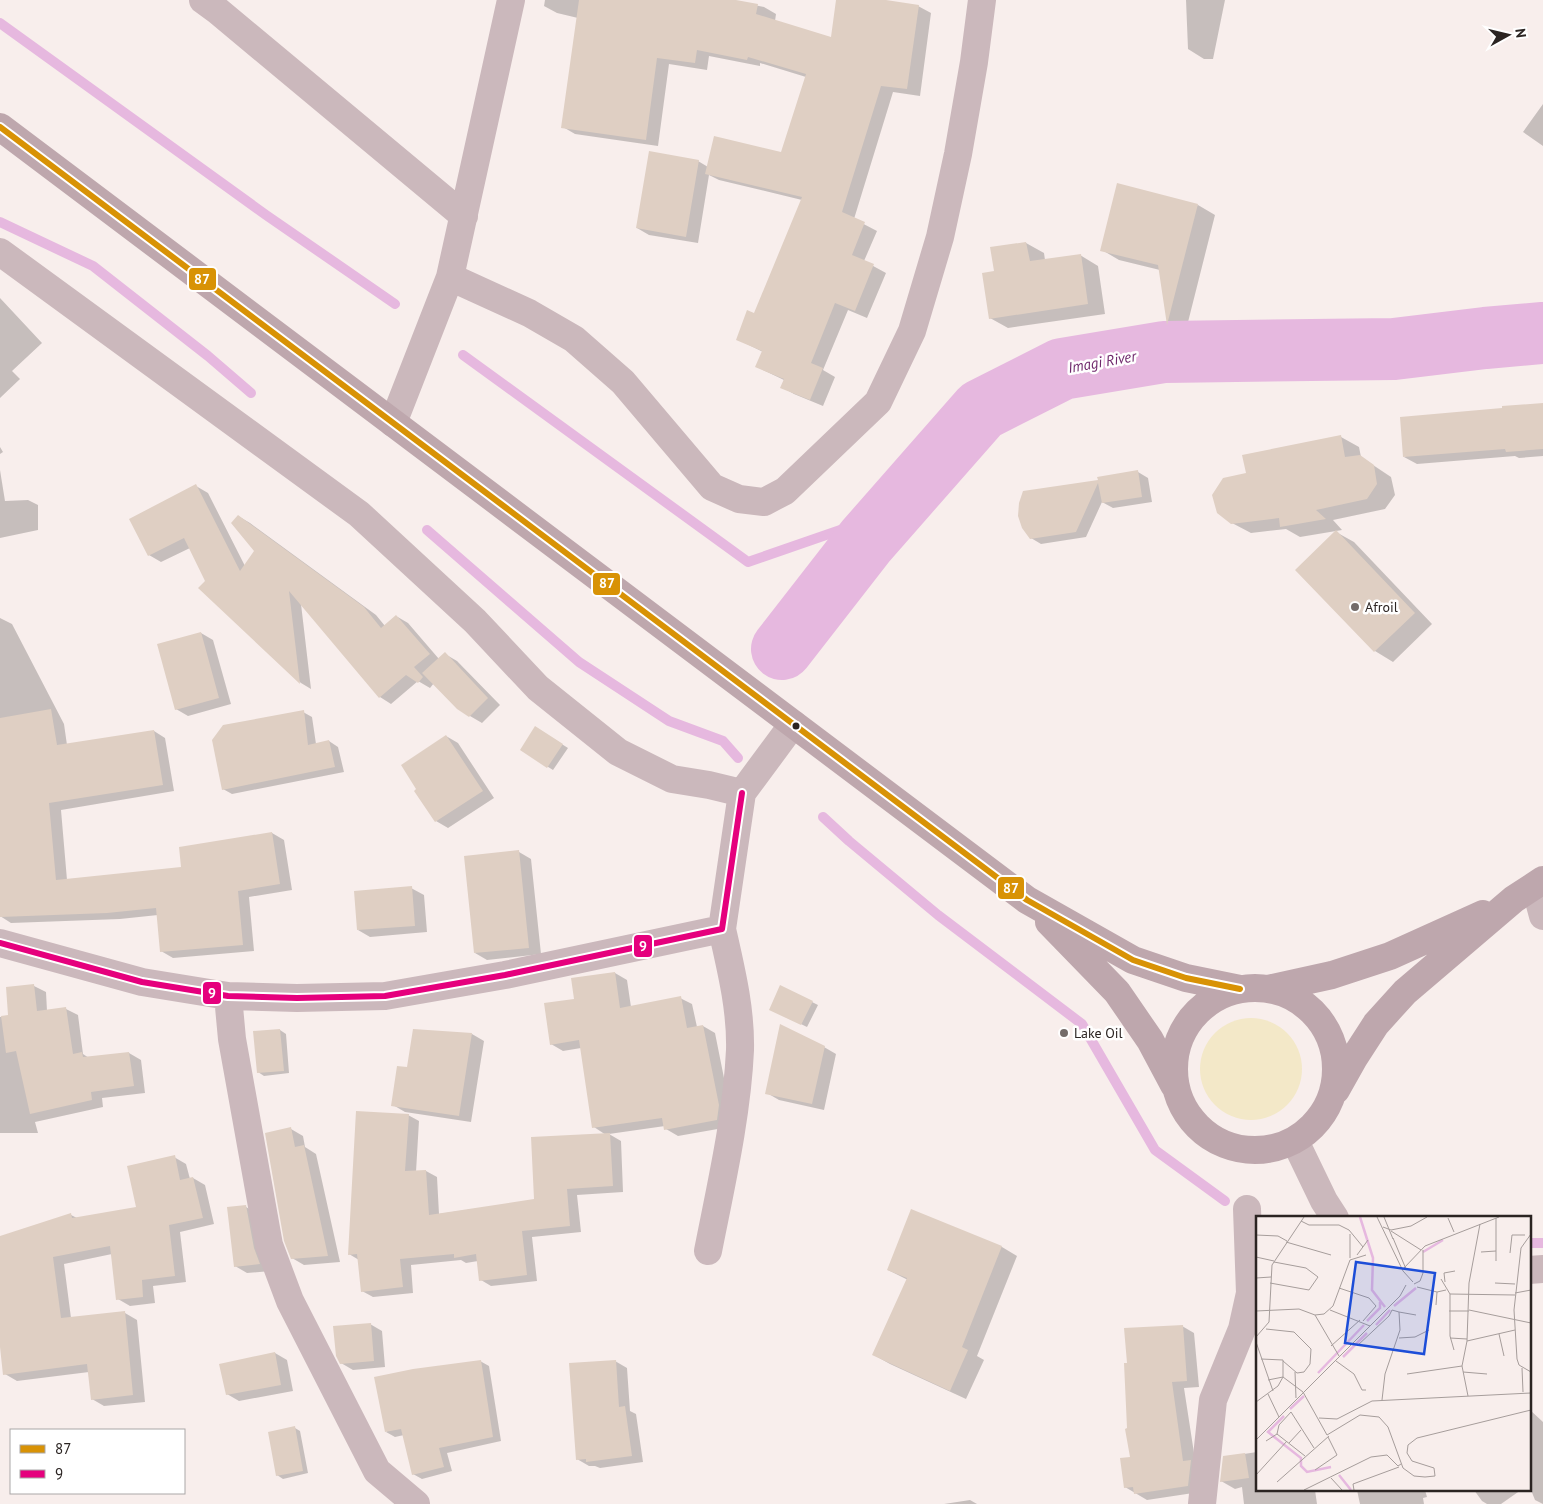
<svg xmlns="http://www.w3.org/2000/svg" width="1543" height="1504" font-family="'PT Sans',sans-serif">
	<style>
		.green { fill: #f3e8c8 }
		.shadow { fill: #0003 }
		.lines { fill: none; stroke-linecap: round; stroke-linejoin: round }
		.stream { stroke: #e6b8df; stroke-width: 10 }
		.river { stroke: #e6b8df; stroke-width: 62 }
		.building { fill: #dfcfc3 }
		.street { stroke: #cbb8bc; stroke-width: 28 }
		.highway { stroke: #bea7ad; stroke-width: 28 }
		.bus-1-casing { stroke: #fff; stroke-width: 10 }
		.bus-2-casing { stroke: #fff; stroke-width: 10 }
		.bus-1 { stroke: #d89205; stroke-width: 6 }
		.bus-2 { stroke: #e5007d; stroke-width: 6 }
		.poi-dot { fill: #736b69; stroke: #fff; stroke-width: 2 }
		.bus-dot { fill: #2b2422; stroke: #fff; stroke-width: 2 }
		.labels { text-anchor: middle; stroke-width: 5; stroke-linejoin: round; paint-order: stroke }
		.poi-label { font-size: 14px; fill: #2b2422; stroke: #fff; text-anchor: start }
		.water-label { font-size: 15px; font-style: italic; fill: #6e276b; stroke: #fff }
		.inset-river { fill: none; stroke: #e6b8df; stroke-width: 2.5 }
		.inset-road { fill: none; stroke: #a69d9b; stroke-width: 1 }
		.view { fill: #1d4ed8; fill-opacity: 0.15; stroke: #1d4ed8; stroke-width: 2.5 }
		.inset-edge { fill: none; stroke: #2b2422; stroke-width: 2.5 }
		.line-badge { stroke: #fff; stroke-width: 2 }
		.badge-label { font-size: 14px; text-anchor: middle; font-weight: bold; fill: #fff }
	</style>
	<rect width="100%" height="100%" fill="#f8eeec"/>
	<path class="green" d="M1200 1069a51 51 0 1 1 102 0a51 51 0 1 1-102 0Z"/>
	<path class="shadow" d="M545,0H729L764,7L776,14L775,21L832,38L838,0H877L918,6L931,13L920,96L893,92L854,219L877,231L864,261L886,273L867,318L848,310L823,370L835,377L823,406L794,394L782,387L784,380L757,367L763,352L737,339L755,315L802,200L719,180L709,175L698,243L649,235L637,228L698,161L708,167L782,153L806,77L760,63V66L709,56L707,70L669,64L658,146L575,134L563,127L578,18L557,13L544,6Z
		M1186,0H1225L1213,59H1204L1188,49Z
		M1543,104V146L1523,132Z
		M1198,205L1215,215L1185,334L1168,324L1160,270L1119,260L1102,250Z
		M1026,243L1044,253L1045,260L1080,255L1098,266L1105,314L1008,328L990,318L995,272Z
		M0,298L42,343L12,371L20,379L0,398Z
		M1543,404V456L1519,458L1515,456L1417,464L1404,457L1504,409Z
		M1341,437L1359,447L1361,457L1391,477L1395,495L1385,509L1333,520L1342,530L1300,537L1286,529L1251,533L1232,523L1248,474Z
		M0,447L3,452L0,454Z
		M0,470L5,501L28,500L38,505V530L0,538Z
		M1138,472L1148,478L1152,502L1113,508L1102,502L1086,537L1041,544L1031,538L1099,481Z
		M196,486L208,493L245,566L256,551L238,516L250,523L376,615L385,626L396,616L408,623L439,659L445,654L457,661L500,705L482,723L470,716L434,683L430,688L418,681L391,704L380,697L301,604L311,689L301,683L200,588L207,581L190,548L161,562L149,555Z
		M1336,532L1354,542L1432,624L1393,662L1375,651L1297,570Z
		M0,618L12,624L64,724L67,745L154,731L165,738L174,791L61,810L67,880L183,868L180,848L272,833L284,840L292,890L249,897L254,951L173,958L161,951L158,915L120,919L11,923L0,916Z
		M201,633L213,640L231,704L188,716L176,709Z
		M303,712L312,717L316,744L329,741L338,747L344,772L232,794L223,789Z
		M541,731L568,748L553,770L521,750Z
		M446,736L458,743L494,798L448,828L436,821Z
		M519,852L531,859L541,954L487,960L475,953Z
		M411,888L424,895L427,932L370,937L358,930Z
		M615,973L627,980L631,1007L680,998L692,1004L697,1027L703,1026L715,1033L731,1113L729,1127L678,1136L666,1129L665,1126L609,1134L621,1141L623,1192L577,1195L581,1232L532,1237L537,1281L491,1286L481,1280L478,1261L466,1263L461,1260L411,1265L413,1293L373,1297L362,1291L359,1260L349,1254L408,1115L419,1121L416,1172L426,1171L437,1177L439,1214L536,1200L606,1135L594,1127L581,1048L563,1051L551,1044L575,1000Z
		M34,986L46,992L47,1011L66,1009L78,1015L83,1054L89,1058L129,1053L141,1060L145,1093L102,1098L103,1107L35,1122L38,1133H0V1017L10,1016Z
		M812,1002L818,1005L807,1027L776,1012Z
		M280,1030L286,1034L289,1073L264,1076L258,1072Z
		M472,1034L484,1041L471,1122L405,1112L393,1105L408,1069Z
		M824,1047L836,1054L824,1110L779,1100L767,1093Z
		M291,1129L303,1136L305,1147L316,1154L340,1262L304,1265L292,1258Z
		M174,1157L186,1164L190,1179L193,1178L205,1185L214,1224L180,1232L186,1282L153,1286L155,1303L130,1306L118,1299L112,1254L64,1264L71,1318L125,1313L137,1320L145,1402L104,1406L92,1399L89,1372L17,1381L5,1374L0,1336V1237L71,1215L77,1218L138,1208Z
		M246,1207L258,1214L271,1271L247,1273L235,1266Z
		M912,1211L1002,1247L1017,1256L977,1356L984,1360L966,1399L890,1364L874,1355L908,1280L888,1270Z
		M370,1324L382,1331L385,1367L353,1370L341,1363Z
		M1182,1326L1194,1333L1199,1387L1184,1388L1200,1492L1147,1500L1125,1487L1131,1458L1129,1429Z
		M275,1353L287,1360L293,1391L239,1401L227,1394Z
		M480,1361L489,1366L501,1441L447,1453L452,1471L422,1479L413,1474L404,1435L395,1437L386,1432Z
		M615,1361L627,1368L630,1411L636,1414L643,1462L600,1468L595,1466H589L577,1459Z
		M1529,1409L1543,1422V1504L1535,1500L1529,1485Z
		M295,1428L300,1431L308,1473L283,1479L277,1475Z
		M1257,1452V1490H1315L1317,1504H1244L1242,1487L1235,1489L1221,1481L1224,1457Z
		M1357,1490H1425L1427,1497L1423,1498L1424,1504H1360Z
		M1474,1490H1521L1501,1504H1487L1482,1501Z
		M970,1500L977,1504H944Z"/>
	<g class="lines">
		<path class="stream" d="M0,23L266,215L395,304
			M0,222L93,266L208,356L251,393
			M463,355L748,562L849,527L866,541
			M427,530L579,662L669,721L723,741L738,758
			M823,817L849,841L938,915L1082,1024L1155,1150L1225,1201
			M1529,1243H1543"/>
		<path class="river" d="M782,649L866,541L981,410L1062,369L1164,352L1394,349L1485,338L1543,333"/>
	</g>
	<path class="building" d="M579,0H736L758,4L756,14L831,37L836,0H886L919,5L907,89L881,86L842,212L865,222L852,255L874,264L855,311L835,303L811,363L823,368L810,400L780,388L784,379L755,367L762,351L736,340L747,310L754,313L802,197L705,174L714,136L781,152L806,74L748,57L747,60L697,50L695,63L657,58L646,140L561,128Z
		M649,151L699,160L686,237L636,228Z
		M1117,183L1198,204L1167,325L1158,265L1100,251Z
		M1026,242L1030,261L1081,254L1088,304L989,319L982,273L994,271L990,247Z
		M1543,403V449L1506,452L1505,449L1403,457L1400,417L1502,408V406Z
		M1341,435L1345,457L1360,455L1374,465L1377,484L1367,499L1316,510L1326,519L1280,527L1279,518L1231,524L1217,513L1212,495L1223,478L1246,473L1242,455Z
		M1138,470L1142,497L1102,503L1098,483L1076,532L1030,539L1022,528L1018,516L1019,503L1023,491L1098,480L1097,477Z
		M196,484L240,571L254,551L231,523L238,515L364,607L381,628L396,615L430,654L414,667L423,677L418,683L406,675L379,698L289,591L300,684L198,588L205,581L184,538L148,556L129,519Z
		M1336,530L1415,613L1374,652L1295,570Z
		M201,632L219,698L175,710L157,644Z
		M445,652L488,698L469,717L457,709L422,673Z
		M51,709L57,745L154,730L163,785L49,803L56,880L181,867L179,847L272,832L280,884L238,891L243,945L160,952L156,908L107,913L0,917V718Z
		M304,710L308,745L329,740L335,767L222,790L212,740L223,725Z
		M535,726L563,744L547,768L520,750Z
		M446,735L483,791L435,822L414,791L416,789L401,765Z
		M519,850L529,948L474,953L464,856Z
		M412,886L415,926L357,930L354,891Z
		M615,972L620,1008L681,996L687,1028L703,1025L719,1105L717,1120L664,1130L662,1118L592,1128L579,1040L550,1045L544,1003L574,999L571,978Z
		M34,984L37,1011L66,1007L73,1054L82,1052L83,1057L129,1052L134,1086L91,1092L92,1100L30,1114L16,1051L6,1053L1,1016L8,1015L6,987Z
		M780,985L813,1001L801,1025L769,1010Z
		M780,1024L825,1046L812,1104L765,1094Z
		M280,1029L284,1071L257,1073L253,1031Z
		M413,1029L472,1033L459,1116L391,1106L397,1066L407,1067Z
		M356,1111L409,1114L405,1171L426,1170L429,1215L534,1199L531,1137L610,1133L613,1186L567,1189L570,1226L522,1231L527,1275L479,1281L476,1254L454,1258V1254L400,1259L403,1287L361,1292L357,1254L348,1255Z
		M291,1127L295,1147L304,1145L328,1256L291,1259L284,1241L265,1133Z
		M175,1155L180,1180L193,1177L203,1218L169,1225L175,1276L142,1280L143,1297L116,1300L110,1246L53,1257L61,1318L125,1311L133,1395L91,1400L87,1364L3,1375L0,1347V1236L71,1213L72,1218L136,1207L127,1166Z
		M246,1205L254,1248L260,1264L234,1267L227,1207Z
		M911,1209L1002,1246L962,1347L968,1350L950,1391L872,1355L907,1278L887,1270Z
		M371,1323L374,1361L340,1364L336,1356L333,1326Z
		M1183,1325L1187,1381L1172,1382L1183,1461L1191,1460L1188,1486L1134,1494L1133,1487L1124,1488L1120,1458L1130,1457L1125,1429L1127,1428L1124,1363H1127L1124,1328Z
		M275,1352L281,1385L226,1395L219,1364Z
		M481,1360L493,1437L439,1448L444,1467L412,1475L401,1429L385,1432L374,1377L413,1369Z
		M616,1360L619,1407L625,1406L632,1456L586,1462V1459L576,1460L569,1363Z
		M295,1426L303,1471L276,1476L268,1432Z
		M1245,1453L1249,1478L1220,1482L1223,1456Z"/>
	<g class="lines">
		<path class="street" d="M203,0L218,11L464,216
			M0,252L359,514L475,621L538,688L618,752L672,779L709,785L742,793L793,724
			M450,277L529,313L574,339L623,382L712,487L739,499L764,502L785,491L878,402L912,331L940,237L958,154L974,62L982,0
			M393,423L450,277L511,0
			M1535,886L1543,916
			M0,943L142,982L228,996L297,998L385,996L505,975L722,929L742,793
			M228,996L232,1039L269,1245L290,1301L377,1471L416,1504
			M1295,1141L1324,1201L1335,1218
			M708,1251C721,1185 737,1116 740,1050C741,1009 731,969 722,929
			M1529,1270L1543,1269
			M1202,1504L1213,1400L1242,1329L1250,1293L1247,1209"/>
		<path class="highway" d="M0,127L1027,900L1133,960L1186,978L1240,989
			M1049,922L1117,992L1150,1040L1174,1085
			M1174 1069a81 81 0 1 1 162 0a81 81 0 1 1-162 0Z
			M1268,989L1332,975L1390,956L1483,914
			M1336,1090L1354,1058L1376,1024L1405,992L1514,899L1543,880"/>
		<g class="bus-1-casing">
			<path id="bus-1" d="M0,127L1027,900L1133,960L1186,978L1240,989"/>
		</g>
		<g class="bus-2-casing">
			<path id="bus-2" d="M0,943L142,982L228,996L297,998L385,996L505,975L722,929L742,793"/>
		</g>
		<use href="#bus-1" class="bus-1"/>
		<use href="#bus-2" class="bus-2"/>
	</g>
	<g class="poi-dot">
		<circle cx="1355" cy="607" r="5"/>
		<circle cx="1064" cy="1033" r="5"/>
	</g>
	<circle class="bus-dot" cx="796" cy="726" r="4.5"/>
	<g class="labels">
		<g class="poi-label">
			<text x="1365" y="612">Afroil</text>
			<text x="1074" y="1038">Lake Oil</text>
		</g>
		<g class="water-label">
			<text transform="translate(1102 362) rotate(-10)" y="5">Imagi River</text>
		</g>
	</g>
	<g transform="translate(1256 1216)">
		<rect width="275" height="275" fill="#f8eeec"/>
		<path class="inset-river" d="M104,1L117,42L116,74L129,91M167,36L187,24M138,90L160,72M111,105L124,92V86M120,109L134,94M87,141L111,117M62,157L108,109M34,193L48,180M28,200L12,216L45,242V250L51,256L75,251M83,259L95,274"/>
		<path class="inset-road" d="M121,1L147,55L157,66M128,1L137,23M192,2L198,16M45,5L53,9H83L93,14L107,31M127,11L135,14L155,10L171,1M135,15L165,34M94,18V42M275,18L265,32L258,94L261,143L263,149L275,156M0,19L22,20L31,25M137,22L150,53M30,26L75,39M225,36L240,35M254,37L256,19H269M101,39L112,24M0,41L18,45M240,45V2M147,53L169,30L243,1M0,62L15,61M185,63L194,78M189,66L188,57L199,55M14,67L53,74L62,61L50,52L18,46M239,67L259,68M158,68L164,65L167,57V34M161,71L181,76M83,72L113,82L120,90L107,105M259,77L275,74M180,89L181,76L190,74M74,94L114,110M213,94L275,107M0,95L43,93L59,99L68,98L77,90L94,44L110,39M193,95H213M143,96L160,99M59,99L83,140M10,113L38,116L55,133L54,148L48,156L41,157L27,145M243,118L248,140M0,121L13,106L16,49L48,1M143,122L159,121L173,114M194,122L211,123M211,125L213,67L224,8M0,126L17,175M75,130L104,104M101,130L133,100L136,94M198,134L194,120V78L259,79M80,145L98,158L106,174H110M266,152L267,176M39,156L40,182M207,156L231,158M151,158L206,150M12,164L27,161L47,176L71,219L104,199L123,201L132,211L147,252L158,260L169,261L179,260L178,252L156,245L151,237L152,229L161,222L275,194M12,178L23,201M212,180L206,150L211,125L259,114M126,184L129,158L144,114L143,96L136,94M0,186L22,170L27,161V144L5,143M63,202L81,203L116,185L275,177M21,218L49,240M0,224L144,80L150,69M10,225L21,218L23,209L35,196L58,232M33,227L45,214M59,254L81,239L72,221M0,259L31,225M75,262L86,274M21,266L73,220M48,274L115,241L131,239L142,250L145,248M98,274L97,268L143,251"/>
		<path class="view" d="M100,46L179,57L168,138L89,127Z"/>
		<rect width="275" height="275" class="inset-edge"/>
	</g>
	<g class="line-badge">
		<rect x="188" y="267" width="29" height="24" rx="5" fill="#d89205"/>
		<rect x="592" y="572" width="29" height="24" rx="5" fill="#d89205"/>
		<rect x="997" y="876" width="28" height="24" rx="5" fill="#d89205"/>
		<rect x="633" y="934" width="20" height="24" rx="5" fill="#e5007d"/>
		<rect x="202" y="981" width="20" height="24" rx="5" fill="#e5007d"/>
	</g>
	<g class="badge-label">
		<text x="202" y="284">87</text>
		<text x="607" y="588">87</text>
		<text x="1011" y="893">87</text>
		<text x="643" y="951">9</text>
		<text x="212" y="998">9</text>
	</g>
	<rect x="10" y="1429" width="175" height="65" fill="#ffffff" stroke="#aaa7a7"/>
	<rect x="20" y="1445" width="25" height="8" fill="#d89205" stroke="#aaa7a7"/>
	<text x="55" y="1454" font-size="15" fill="#2b2422">87</text>
	<rect x="20" y="1470" width="25" height="8" fill="#e5007d" stroke="#aaa7a7"/>
	<text x="55" y="1479" font-size="15" fill="#2b2422">9</text>
	<g transform="translate(1508 35) rotate(82)" stroke="#ffffff" stroke-width="4" paint-order="stroke">
	<path d="M0-4L9 19L0 12L-9 19Z" fill="#2b2422"/>
	<text y="-8" font-size="14" font-weight="bold" text-anchor="middle" fill="#2b2422">N</text>
	</g>
</svg>
